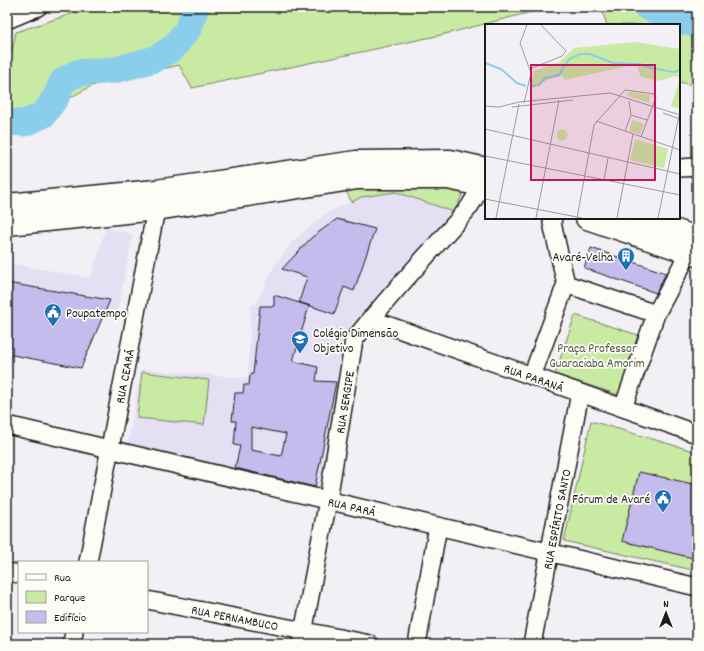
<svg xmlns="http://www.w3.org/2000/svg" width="704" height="651" font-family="Dekko,sans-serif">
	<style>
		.built { fill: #e4dff3 }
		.green { fill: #c8eaa3; stroke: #728360 }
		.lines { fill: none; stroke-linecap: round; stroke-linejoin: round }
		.river { stroke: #8bceec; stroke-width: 27 }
		.building { fill: #c5bbed; stroke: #1c1c1c; fill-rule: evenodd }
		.street-casing { stroke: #1c1c1c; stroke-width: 20 }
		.secondary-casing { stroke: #1c1c1c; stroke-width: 25 }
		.street { stroke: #fdfcf7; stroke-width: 17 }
		.secondary { stroke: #fdfcf7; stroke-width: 22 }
		.labels { text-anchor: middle; stroke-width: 3.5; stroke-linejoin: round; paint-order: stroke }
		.poi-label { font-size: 13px; fill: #1c1c1c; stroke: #fdfcf7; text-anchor: end }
		.park-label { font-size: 13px; fill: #505a44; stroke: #fdfcf7 }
		.street-label { font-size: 13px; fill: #1c1c1c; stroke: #fdfcf7 }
		.inset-river { fill: none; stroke: #8bceec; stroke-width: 2 }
		.inset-road { fill: none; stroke: #9c9b9e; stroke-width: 1 }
		.view { fill: #c2185b; fill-opacity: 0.15; stroke: #c2185b; stroke-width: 2 }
		.inset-edge { fill: none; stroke: #1c1c1c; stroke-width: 2 }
	</style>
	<rect width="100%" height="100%" fill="#f2eff5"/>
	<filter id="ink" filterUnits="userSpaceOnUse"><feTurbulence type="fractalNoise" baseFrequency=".025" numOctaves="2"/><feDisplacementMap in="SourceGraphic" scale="8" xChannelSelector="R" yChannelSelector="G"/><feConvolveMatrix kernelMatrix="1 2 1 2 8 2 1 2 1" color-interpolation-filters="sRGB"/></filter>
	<g filter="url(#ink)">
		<path class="built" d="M396,192L454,212L354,340L327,499L127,451L141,369L248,378L251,305L257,303L273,268L294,240L324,215L361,197Z
			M106,228L133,234L117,312L7,291V263L91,278Z"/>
		<path class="green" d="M92,7H551L441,35L192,88L179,65L91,86L7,133V73L16,32Z
			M601,7H697V86L679,82V25H607Z
			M344,188L465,189L454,212L396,192L361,197L352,202Z
			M575,315L638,335L619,395L555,374Z
			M142,372L209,380L204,425L137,418Z
			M591,421L697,452V571L564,541Z"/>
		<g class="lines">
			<path class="river" d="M647,7L674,19L697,24
				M7,122L25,123L43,115L56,97L63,81L77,73L115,70L155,59L173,48L188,29L196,7"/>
		</g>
		<path class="building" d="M337,219L375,229L354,291L344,287L334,314L299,302L307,277L282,269L311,238Z
			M591,248L666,273L656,293L584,268Z
			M7,283L110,300L81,368L7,354Z
			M274,295L309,306L293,361L318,367L316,381L336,382L315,487L235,468L240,446L234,445L236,421H232L235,393H243L244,385H249L250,375L253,374L260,306H274ZM251,427L286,434L281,456L251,450Z
			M639,472L697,485V559L622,541Z"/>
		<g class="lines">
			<g class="street-casing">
				<path id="street" d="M7,20L38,7
					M679,168L697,167
					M566,284L656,314
					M370,319L697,434
					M532,376L566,284L552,223L553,218
					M623,408L656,314L689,252L693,241
					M7,425L697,587
					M88,562L156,209V197
					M7,572L19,574
					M147,600L370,644
					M72,644L74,632
					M301,644L328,500L354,340C389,295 429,254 466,211C474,202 478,189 486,180
					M417,644L438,526
					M532,644L580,393"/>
			</g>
			<g class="secondary-casing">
				<path id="secondary" d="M7,205L156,191L356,162L450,161L486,169
					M587,218L697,255
					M638,218L697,238
					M7,224L156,209L358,178H448L486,186"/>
			</g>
			<use href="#street" class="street"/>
			<use href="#secondary" class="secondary"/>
		</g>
	</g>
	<defs>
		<g id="building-pin" transform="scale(0.9)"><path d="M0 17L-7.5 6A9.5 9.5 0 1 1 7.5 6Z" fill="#1f6fb2" stroke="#fdfcf7"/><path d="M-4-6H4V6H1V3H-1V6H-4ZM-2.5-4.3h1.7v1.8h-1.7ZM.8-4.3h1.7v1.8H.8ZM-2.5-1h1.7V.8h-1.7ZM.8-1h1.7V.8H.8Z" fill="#fff"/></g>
		<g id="civic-pin" transform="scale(0.9)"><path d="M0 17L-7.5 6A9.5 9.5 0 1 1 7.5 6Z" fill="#1f6fb2" stroke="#fdfcf7"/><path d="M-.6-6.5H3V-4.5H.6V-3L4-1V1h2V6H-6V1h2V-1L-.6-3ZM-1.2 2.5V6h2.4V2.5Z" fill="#fff"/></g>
		<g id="school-pin" transform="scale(0.9)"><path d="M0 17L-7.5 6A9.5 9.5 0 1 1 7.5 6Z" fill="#1f6fb2" stroke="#fdfcf7"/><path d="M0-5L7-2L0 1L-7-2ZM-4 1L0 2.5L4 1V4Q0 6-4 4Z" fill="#fff"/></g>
	</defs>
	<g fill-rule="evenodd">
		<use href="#building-pin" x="626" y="256"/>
		<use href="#civic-pin" x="53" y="312"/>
		<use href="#school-pin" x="300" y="339"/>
		<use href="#civic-pin" x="663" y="498"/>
	</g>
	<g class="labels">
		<g class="poi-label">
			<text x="613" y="261">Avaré-Velha</text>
			<text x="66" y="317" text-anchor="start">Poupatempo</text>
			<text x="313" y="337" text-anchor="start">Colégio Dimensão<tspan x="313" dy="15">Objetivo</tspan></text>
			<text x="650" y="503">Fórum de Avaré</text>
		</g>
		<g class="park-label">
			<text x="597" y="352">Praça Professor<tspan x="597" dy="15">Guaraciaba Amorim</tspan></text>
		</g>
		<g class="street-label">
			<text transform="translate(124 376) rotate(-79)" y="5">RUA CEARÁ</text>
			<text transform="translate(534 377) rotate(19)" y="5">RUA PARANÁ</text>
			<text transform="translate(344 402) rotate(-81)" y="5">RUA SERGIPE</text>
			<text transform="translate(352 506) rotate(13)" y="5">RUA PARÁ</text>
			<text transform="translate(556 519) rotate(-79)" y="5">RUA ESPÍRITO SANTO</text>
			<text transform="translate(235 617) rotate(11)" y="5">RUA PERNAMBUCO</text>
		</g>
	</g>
	<g transform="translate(485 24)">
		<rect width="195" height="195" fill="#f2eff5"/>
		<path d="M150,18L195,25V53L190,52L174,57L156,53L152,42H143L80,56L77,52L62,56L45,66L49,47L74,38L89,24ZM194,58H195V85L186,82ZM145,68L165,71L164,79L141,71ZM147,96L159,100L155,110L144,107ZM71.5 111a5.5 5.5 0 1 1 11 0a5.5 5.5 0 1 1-11 0ZM150,115L183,125L179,144L145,136Z" fill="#c8eaa3"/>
		<path class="inset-river" d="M0,39L16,45L32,59L41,62M45,62L54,61L60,54L74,51L84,35L96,30H105L128,39L155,40L165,44L189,48L195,46"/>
		<path class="inset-road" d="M45,45L77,32L81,27L56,1M39,79L46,49L35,19L42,1M0,82L14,83L34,78L125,69L195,91M27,83L88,76M178,89L195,95M146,91L162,96M111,97L195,126M0,105L195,150M140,107L146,91L144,77M0,132L195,171M119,156L123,134M0,175L97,194M11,194L34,80M51,194L74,76M92,194L109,101L140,66L169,70L171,73L156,113M132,194L148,110M173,194L194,92"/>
		<path class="view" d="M46,41H170V156H46Z"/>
		<rect width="195" height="195" class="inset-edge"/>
	</g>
	<rect width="704" height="651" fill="none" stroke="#fdfcf7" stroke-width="24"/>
	<rect x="12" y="12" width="680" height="627" fill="none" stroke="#1c1c1c" stroke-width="1.5" filter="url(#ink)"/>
	<rect x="18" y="561" width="130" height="72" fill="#fdfcf7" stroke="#a3a29f"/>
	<rect x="26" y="574" width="20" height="6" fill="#fdfcf7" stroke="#a3a29f"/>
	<text x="54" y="581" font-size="12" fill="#1c1c1c">Rua</text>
	<rect x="26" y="591" width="20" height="12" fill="#c8eaa3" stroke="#a3a29f"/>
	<text x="54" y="601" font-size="12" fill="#1c1c1c">Parque</text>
	<rect x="26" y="611" width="20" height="12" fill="#c5bbed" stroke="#a3a29f"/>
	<text x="54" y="621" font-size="12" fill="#1c1c1c">Edifício</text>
	<g transform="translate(666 613)" stroke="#fdfcf7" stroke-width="3" paint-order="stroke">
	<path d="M0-3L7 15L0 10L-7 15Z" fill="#1c1c1c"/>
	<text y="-6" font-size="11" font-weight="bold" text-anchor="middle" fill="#1c1c1c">N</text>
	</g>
</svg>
